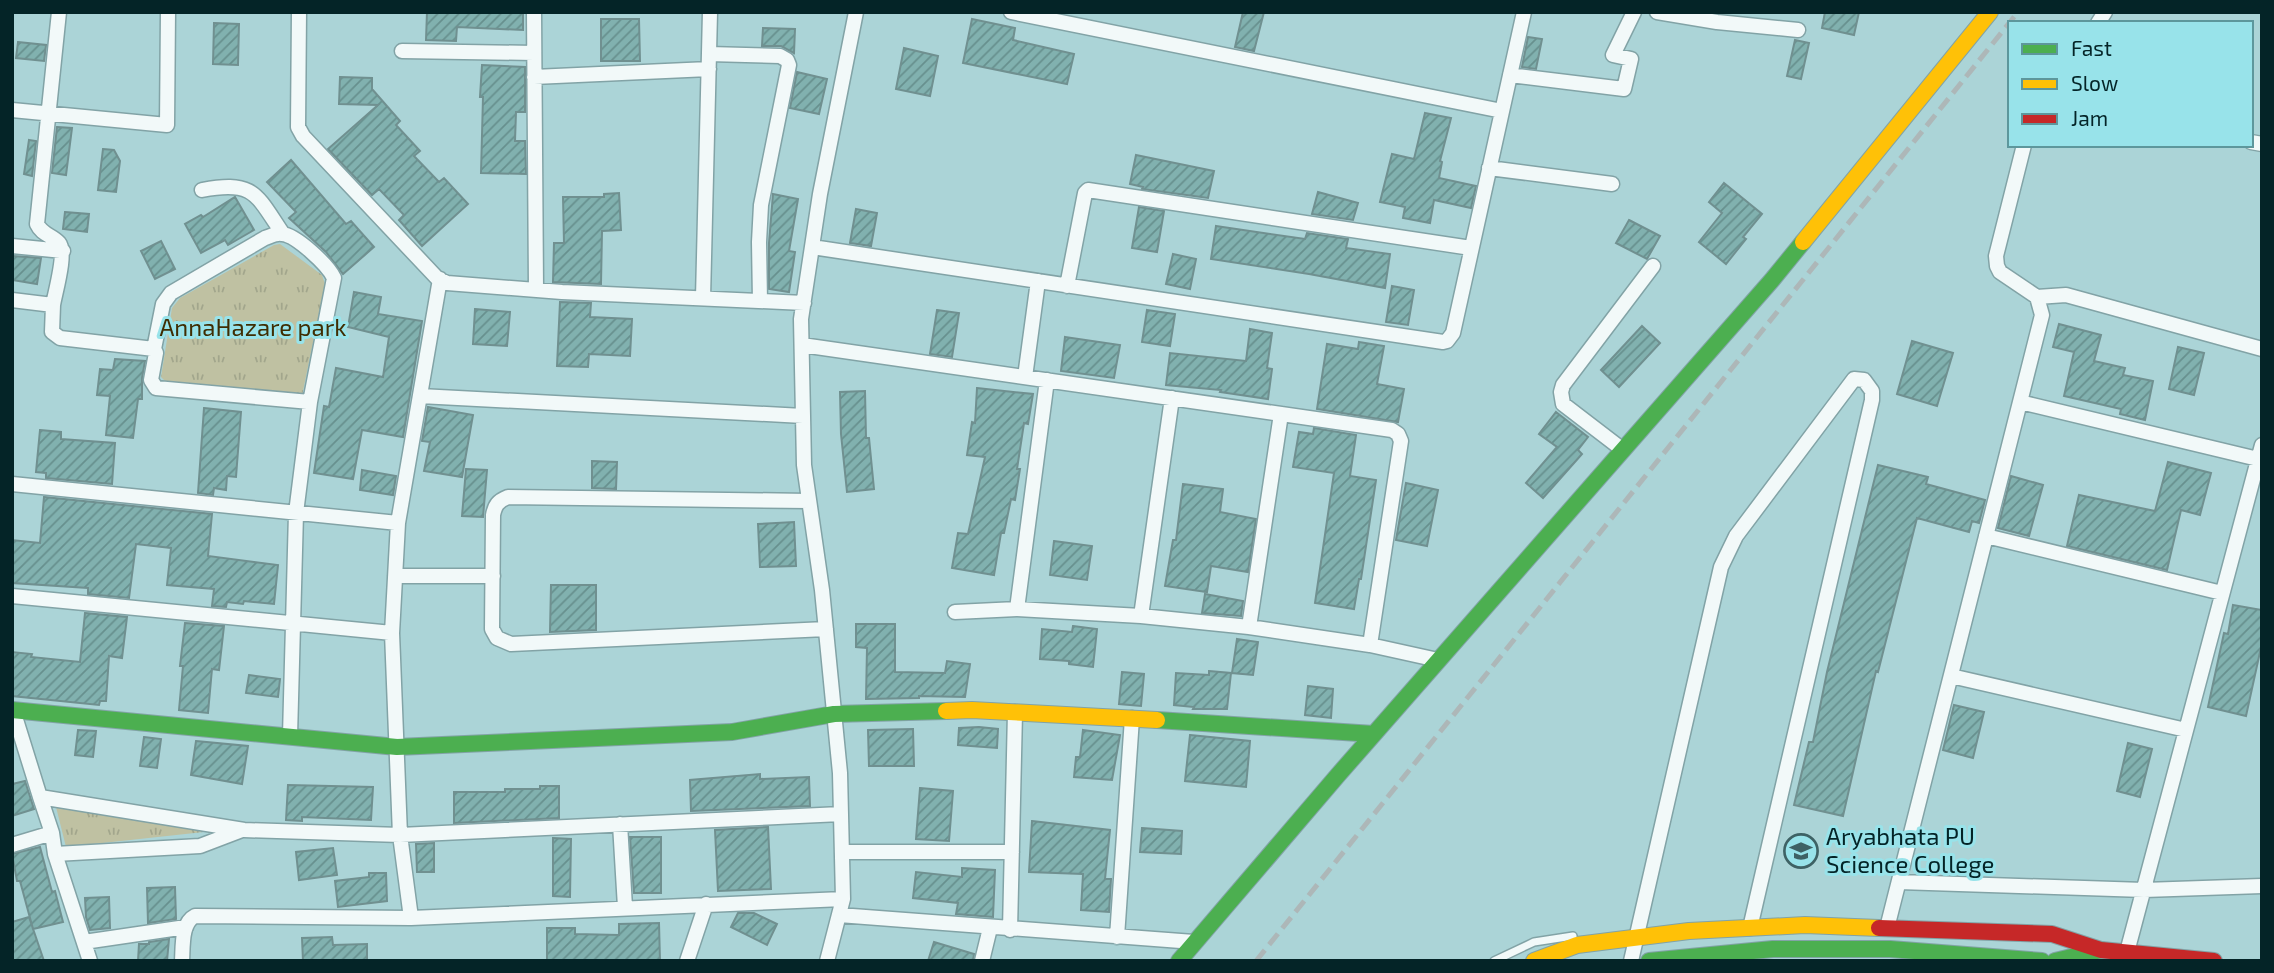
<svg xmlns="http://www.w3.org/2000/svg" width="2274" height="973" font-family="'Exo 2',sans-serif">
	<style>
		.grass { fill: url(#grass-tufts) }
		.building { fill: url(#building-hatch); stroke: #709090; stroke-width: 2 }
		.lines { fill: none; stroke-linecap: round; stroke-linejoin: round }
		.lane-casing { stroke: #82a3a6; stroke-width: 10 }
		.street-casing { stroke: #82a3a6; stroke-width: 17 }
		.fast-casing { stroke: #82a3a6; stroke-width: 18 }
		.slow-casing { stroke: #82a3a6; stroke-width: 18 }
		.jam-casing { stroke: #82a3a6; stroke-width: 18 }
		.lane { stroke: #f2f9f9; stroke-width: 7 }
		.street { stroke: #f2f9f9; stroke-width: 14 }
		.fast { stroke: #4caf50; stroke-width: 16 }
		.slow { stroke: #ffc107; stroke-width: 16 }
		.jam { stroke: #c62828; stroke-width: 16 }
		.rail { stroke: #adb7b8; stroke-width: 5; stroke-dasharray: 14 7; stroke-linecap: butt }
		.labels { text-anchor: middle; stroke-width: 6; stroke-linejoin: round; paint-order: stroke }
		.park-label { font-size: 24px; fill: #3f2d03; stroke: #98e3ea }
		.poi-label { font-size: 24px; fill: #042427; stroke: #98e3ea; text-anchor: start }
	</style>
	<defs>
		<pattern id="grass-tufts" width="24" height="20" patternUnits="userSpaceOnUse" patternTransform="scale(1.75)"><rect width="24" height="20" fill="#bfc1a2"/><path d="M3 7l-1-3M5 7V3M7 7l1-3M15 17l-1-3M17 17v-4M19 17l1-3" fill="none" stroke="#a2a68c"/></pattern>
		<pattern id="building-hatch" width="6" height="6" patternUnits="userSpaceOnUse" patternTransform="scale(1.75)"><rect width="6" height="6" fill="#81b1af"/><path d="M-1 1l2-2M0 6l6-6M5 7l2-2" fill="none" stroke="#67908e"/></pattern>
	</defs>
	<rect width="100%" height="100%" fill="#abd4d7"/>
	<path class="grass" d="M280,244L322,275L325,284L302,396L166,382L161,377L172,308L180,298L274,245Z
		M56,807L213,831L66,847Z"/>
	<path class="building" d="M427,12H523V30L457,27L456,41L426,40Z
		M1243,12H1264L1254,51L1235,47Z
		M1825,12H1859L1854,35L1822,28Z
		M601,19H639L640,61H601Z
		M972,19L1015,28L1013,40L1074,54L1067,84L963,63Z
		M214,23L239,24L238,65L213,64Z
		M763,28L795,29L794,53L781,46H762Z
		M1528,37L1542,39L1536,69L1522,67Z
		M1795,40L1809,43L1801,79L1787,76Z
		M18,42L46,45L44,61L16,58Z
		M904,48L938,56L930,96L896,89Z
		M482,65L525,67V112H516L515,141H525L526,174L481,173L483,97H480Z
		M797,72L827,79L819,114L790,108Z
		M340,77L372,78V89L400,121L396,125L420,151L414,156L439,182L444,178L468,204L422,246L399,220L404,215L379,189L372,195L328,149L378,105L339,104Z
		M1425,113L1451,118L1440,161L1442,162L1439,178L1476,186L1471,208L1434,200L1430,223L1403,218L1405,207L1380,202L1392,154L1414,159Z
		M57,127L72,128L66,175L52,173Z
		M29,140L36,141L32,176L24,174Z
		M103,149L114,150L120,161L116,192L98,190Z
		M1136,155L1214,171L1208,198L1142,189L1143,187L1130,184Z
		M291,160L346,224L351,221L374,247L343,274L326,252L289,218L296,212L267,182Z
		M1724,183L1762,214L1743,237L1746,239L1726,264L1699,242L1722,213L1709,202Z
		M1318,192L1358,203L1353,220L1312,214Z
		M619,193L621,230L602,231L601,284L553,282L554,243H564L563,197H604V194Z
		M773,194L798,199L789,251L795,252L789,292L769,289V243Z
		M235,197L254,230L228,245L225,240L201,253L185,224L201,215L203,217Z
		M1139,207L1164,211L1157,252L1132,248Z
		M856,209L877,213L871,246L850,243Z
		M65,212L89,214L87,232L63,229Z
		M1629,220L1660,236L1647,259L1616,243Z
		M1216,226L1305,239L1307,233L1348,239L1346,248L1390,254L1385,288L1309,274L1211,259Z
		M161,241L175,269L155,279L141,251Z
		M1173,254L1196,259L1190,289L1166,284Z
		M12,256L41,258L37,284L12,280Z
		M1392,286L1414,290L1408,325L1386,322Z
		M354,292L381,297L378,314L422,321L403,437L362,430L353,479L314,473L324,406L329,407L336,368L383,377L389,337L348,327Z
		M560,302L591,303L590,317L632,319L630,356L589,354L588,367L557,366Z
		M475,309L510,312L507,346L473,344Z
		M937,310L959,313L952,357L930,354Z
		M1147,310L1175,314L1170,346L1142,342Z
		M2059,324L2101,335L2094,361L2125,368L2123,375L2153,381L2145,420L2120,414L2121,409L2064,396L2074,352L2053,347Z
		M1642,326L1660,343L1619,387L1601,370Z
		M1250,329L1272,333L1267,368L1272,369L1268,399L1220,392L1221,390L1166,385L1170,353L1246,361Z
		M1065,337L1120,345L1114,378L1061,371Z
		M1912,341L1953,353L1937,406L1897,394Z
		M1359,342L1384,346L1377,384L1404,389L1398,422L1317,409L1327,344L1358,349Z
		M2178,347L2204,353L2194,395L2169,389Z
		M115,359L145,361L142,378V399H138L133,438L106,435L110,396L97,395L100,369L113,370Z
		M977,388L1033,394L1028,424L1024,423L1017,469H1020L1015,500L1011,499L1004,533H1001L994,575L952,568L958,533L968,534L985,457L967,455L972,422L975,423Z
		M865,391L866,438H869L874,489L847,492L841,434L840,392Z
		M428,407L473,415L462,477L424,471L430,442L422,441Z
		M204,408L241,412L236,477L227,476L226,490L214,488L213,495L198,493Z
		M1556,412L1588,437L1578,450L1582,454L1543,498L1526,483L1557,447L1539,434Z
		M1314,428L1356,435L1350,476L1376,480L1361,579H1359L1354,609L1315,603L1334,473L1293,467L1299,432L1313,434Z
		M40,430L61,432V439L115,443L112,484L46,478V473L36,472Z
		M592,461L617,462L616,489L592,488Z
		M2168,462L2211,473L2200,515L2181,510L2167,570L2067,546L2079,495L2155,511Z
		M1878,465L1928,477L1926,484L1985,500L1979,523L1972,521L1969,532L1917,518L1878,672L1876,671L1843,816L1794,805L1809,742H1813L1827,672Z
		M466,469L487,470L483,517L462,516Z
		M362,470L396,476L393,495L360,490Z
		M2011,476L2043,485L2029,536L1998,528Z
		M1406,483L1438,490L1427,546L1396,540Z
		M1183,484L1223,489L1220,512L1256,519L1248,572L1211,566L1207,592L1165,586L1173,540H1176Z
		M44,497L212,514L208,556L278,565L274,604L244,601L243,604L227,602L226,607L212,606L214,589L167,585L171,548L136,544L129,598L88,594V588L12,583V540L40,543Z
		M794,522L796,566L760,567L758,524Z
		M1054,541L1092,546L1087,580L1050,575Z
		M551,585H596V630L550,632Z
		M1205,594L1243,601L1241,616L1202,613Z
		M2233,605L2262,610V643L2246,716L2208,707L2224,633L2228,634Z
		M85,613L127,617L122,658L109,656L106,701H100L99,705L12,696V652L32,654L31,657L80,662Z
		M185,623L224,626L219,670L212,669L208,713L179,710L183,666H180Z
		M856,624H895V672L945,673L947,661L970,664L965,697L919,696V698L866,699L867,648L856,647Z
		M1073,626L1097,629L1093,667L1069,664V661L1040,659L1042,629L1072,632Z
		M1237,639L1258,642L1253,675L1232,673Z
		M1209,671L1231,673L1227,709H1193L1194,707L1174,705L1176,673L1209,675Z
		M1122,672L1144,674L1141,706L1119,704Z
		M249,675L280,679L278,697L246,693Z
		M1308,686L1333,689L1331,718L1305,715Z
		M1954,705L1984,712L1973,758L1943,750Z
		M979,727L998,729L997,748L958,745L959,728Z
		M913,729L914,766H869L868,730Z
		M78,730L96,731L93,757L75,755Z
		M1083,730L1120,735L1112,780L1074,777L1076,757H1080Z
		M1190,735L1250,741L1246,787L1185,781Z
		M144,737L161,739L157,768L140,766Z
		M196,741L248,746L242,784L191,775Z
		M2128,743L2152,749L2140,797L2117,791Z
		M760,774V779L809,777L810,806L691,811L690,780Z
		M25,781L34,809L12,816V784Z
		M288,785L373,787L371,820L302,817V821L286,820Z
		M540,786H559V818L454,823V792H505V789H540Z
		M920,788L953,791L949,841L916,839Z
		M1032,821L1110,830L1105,879H1111L1109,912L1081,910L1083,874L1029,872Z
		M768,827L771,889L718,891L715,830Z
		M1142,828L1182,831L1181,854L1140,852Z
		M630,837H661V893H634Z
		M553,838L571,839L570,897L553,896Z
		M434,843V872H417L416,844Z
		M40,847L52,892L55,891L63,922L33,929L20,881H17L12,854Z
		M333,848L337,875L299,880L296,852Z
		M962,868L995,870L993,917L956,914L958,903L913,898L916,872L962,877Z
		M369,873H386L387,901L338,907L335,881L369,877Z
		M175,887L176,919L148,923L147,888Z
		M109,897L110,928L90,930L86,917L85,898Z
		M738,913H754L777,924L767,945L731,927Z
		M29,917L44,961H12V922Z
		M659,923L660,961H547V928H575V934L619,935V924Z
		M332,937L333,945L367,944V961H303L302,938Z
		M169,939L167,961H138L139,944H149V942Z
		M934,942L974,954L973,961H928Z"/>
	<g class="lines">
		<g class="lane-casing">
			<path id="lane" d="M1494,961L1534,942L1573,936"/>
		</g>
		<g class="street-casing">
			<path id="street" d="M299,12L298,127L303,136L437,278L447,283L562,292L804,303
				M534,12L536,289
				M1011,12L1502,111
				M1657,12L1717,22L1798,30
				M2098,23L2105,12
				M402,51L534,53
				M709,54L780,56L787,60L789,65L761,205L759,242L760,301
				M1510,75L1624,89L1631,59L1613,55L1634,12
				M534,77L709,69
				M12,110L167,125L168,12
				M2251,142L2262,144
				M1489,168L1612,184
				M202,190C254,180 256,194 283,234
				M12,246L63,251
				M812,247L1443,342L1447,341L1453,333L1524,12
				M1067,286L1085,193L1088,190L1471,248
				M2037,297L2066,295L2262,349
				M703,298L710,12
				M12,300L53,305L52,332L60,338L154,349L156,353L151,380L156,388L310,402L296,513L290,736
				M53,305C55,293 67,252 59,243C52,235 42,235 37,224L59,12
				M802,345L1392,430L1398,434L1401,441L1370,645
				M154,349L163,304L171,293L265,238C271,236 276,233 282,234C296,235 328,265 334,278L310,402
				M1025,377L1038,281
				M420,396L803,416
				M2020,402L2258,459
				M1623,450L1563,404L1561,392L1563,385L1653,266
				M12,484L398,523
				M809,501L508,497C498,501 495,505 493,515L492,629L497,638L511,644L826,629
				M1986,536L2222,593
				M395,576H493
				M12,596L392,633
				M1017,609L1047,380
				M955,612L1017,609L1141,616L1249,627L1370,645L1438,660
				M1141,616L1172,398
				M1249,627L1281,414
				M1951,676L2186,730
				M13,710L40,797L244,830L400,835L841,814
				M40,797L52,833L55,854
				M620,824L625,907
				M12,845L52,833
				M842,852H1012
				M1899,882L2144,890L2262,886
				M839,915L1194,942
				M411,918L400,835L392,633L398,523L440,279
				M1887,928L2042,315L2037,297L2000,272L1997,266L1996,256L2024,145
				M1010,930L1015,712
				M1117,937L1132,718
				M84,942L186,927
				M2127,952L2262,445
				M90,961L55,854L200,846L242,830
				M182,961C183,946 181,923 195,916L411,918L843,899
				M687,961L706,904
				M827,961L843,899L840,773L822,590L804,465L801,319L820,194L856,12
				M982,961L990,928
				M1631,961L1721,567L1736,536L1854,379L1864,380L1872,391V400L1750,928"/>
		</g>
		<g class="fast-casing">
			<path id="fast" d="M12,710L397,747L732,732L834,714L946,711
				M1157,720L1374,734
				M1179,961L1338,775L1772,280L1803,242
				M1649,961L1773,949H1890L2042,961
				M2055,961L2101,950"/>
		</g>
		<g class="slow-casing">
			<path id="slow" d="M1803,242L1990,12
				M946,711L972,710L1157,720
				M1534,961L1577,945L1689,931L1805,925L1879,928"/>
		</g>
		<g class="jam-casing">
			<path id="jam" d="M1879,928L2052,934L2101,950L2214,961"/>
		</g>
		<use href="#lane" class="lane"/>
		<use href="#street" class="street"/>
		<use href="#fast" class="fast"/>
		<use href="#slow" class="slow"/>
		<use href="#jam" class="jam"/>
		<path class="rail" d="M1256,961L2018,12"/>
	</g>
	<defs>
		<g id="university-ring" transform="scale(1.75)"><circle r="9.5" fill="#98e3ea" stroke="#3e6265" stroke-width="1.5"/><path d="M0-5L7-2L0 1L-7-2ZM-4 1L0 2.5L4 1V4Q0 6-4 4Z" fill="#3e6265"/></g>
	</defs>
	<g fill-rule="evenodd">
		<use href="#university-ring" x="1801" y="851"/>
	</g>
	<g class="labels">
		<g class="park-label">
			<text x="253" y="336">AnnaHazare park</text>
		</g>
		<g class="poi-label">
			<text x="1826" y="845">Aryabhata PU<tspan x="1826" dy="28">Science College</tspan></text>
		</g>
	</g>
	<rect width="2274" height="973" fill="none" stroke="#042427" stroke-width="28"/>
	<rect x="2008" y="21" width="245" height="126" fill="#98e3ea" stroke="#5d979c" stroke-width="2"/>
	<rect x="2022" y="44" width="35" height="10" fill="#4caf50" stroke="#5d979c" stroke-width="2"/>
	<text x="2071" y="56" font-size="21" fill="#042427">Fast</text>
	<rect x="2022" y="79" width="35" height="10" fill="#ffc107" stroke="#5d979c" stroke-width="2"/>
	<text x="2071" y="91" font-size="21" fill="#042427">Slow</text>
	<rect x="2022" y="114" width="35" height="10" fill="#c62828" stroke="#5d979c" stroke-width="2"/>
	<text x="2071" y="126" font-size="21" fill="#042427">Jam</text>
</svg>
